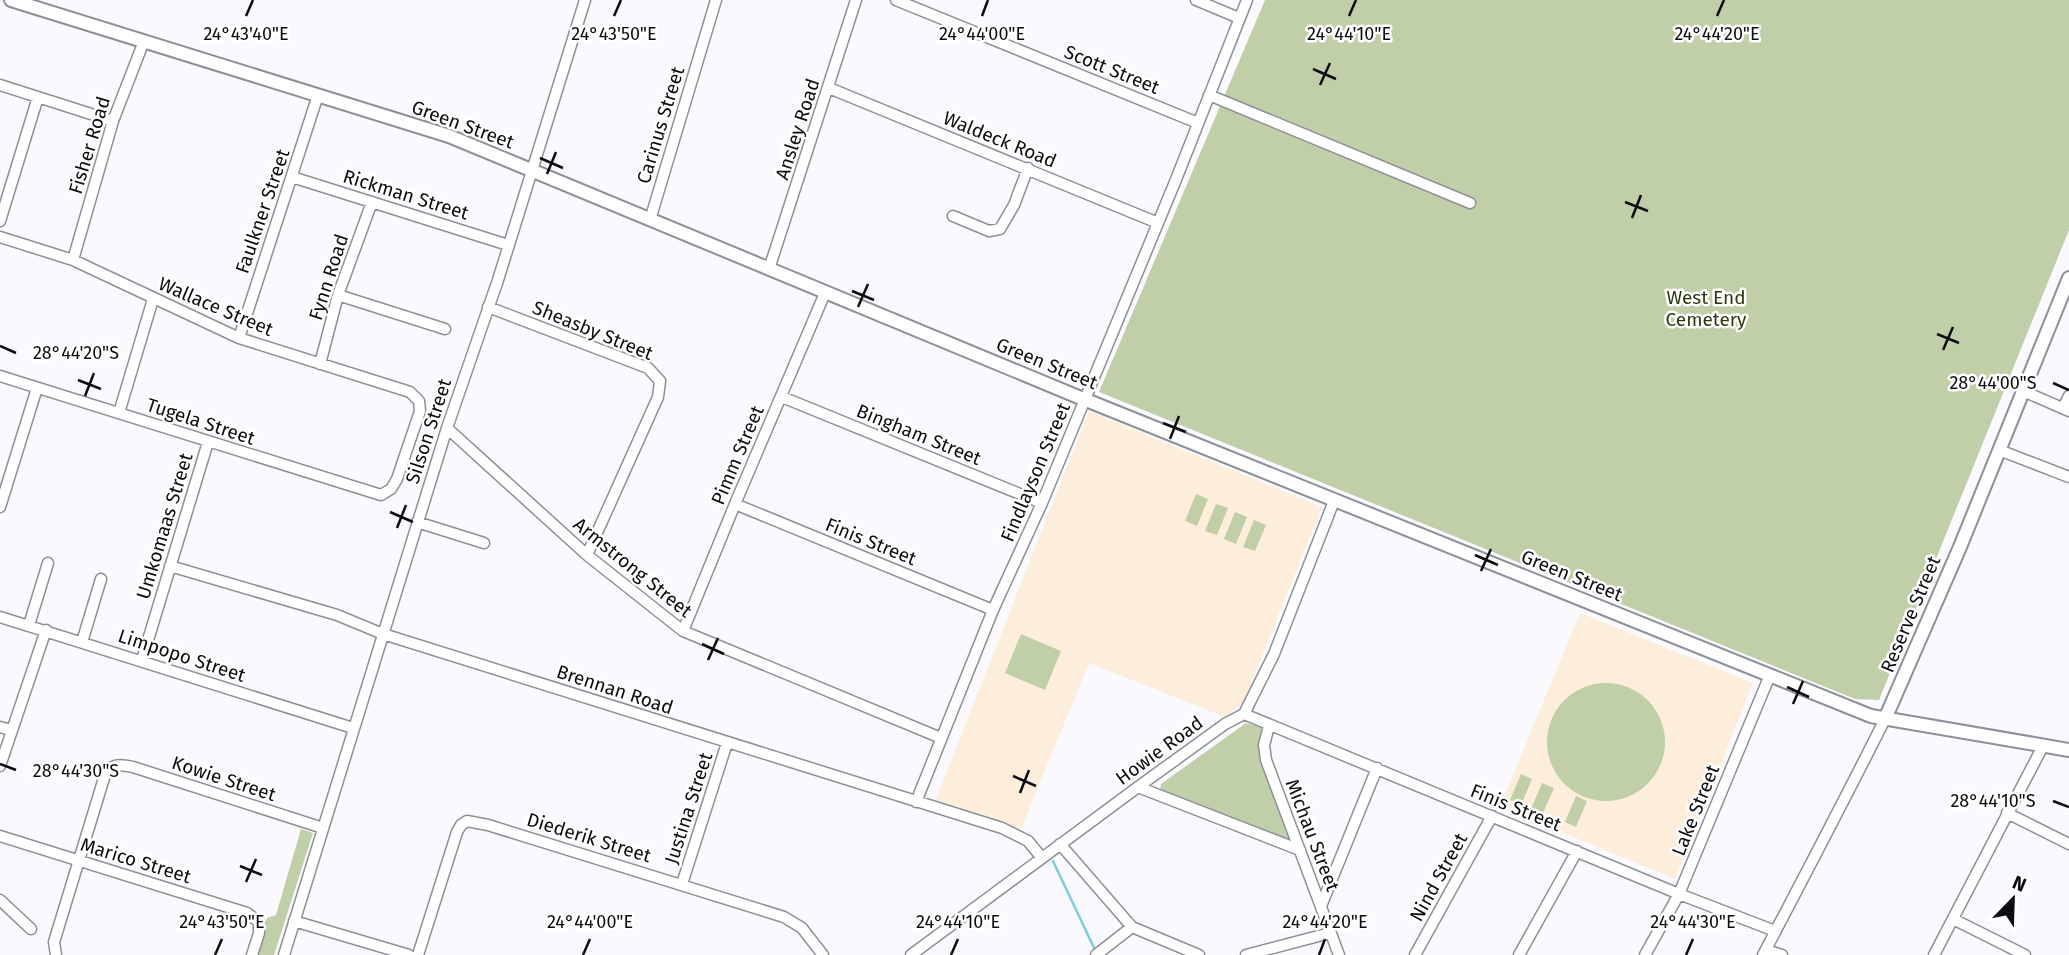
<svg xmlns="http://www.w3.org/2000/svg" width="2069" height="955" font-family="'Fira Sans',sans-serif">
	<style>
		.education { fill: #fceeda }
		.green { fill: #c0cfa8 }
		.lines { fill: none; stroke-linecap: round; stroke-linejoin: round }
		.stream { stroke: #80ccdd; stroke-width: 2.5 }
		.minor-casing { stroke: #8e9099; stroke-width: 13 }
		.tertiary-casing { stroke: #8e9099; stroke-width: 16 }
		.minor { stroke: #fff; stroke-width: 10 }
		.tertiary { stroke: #fff; stroke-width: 12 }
		.ticks { fill: none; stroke: #0b0c0f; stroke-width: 2.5 }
		.labels { text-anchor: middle; stroke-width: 5; stroke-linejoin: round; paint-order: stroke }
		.street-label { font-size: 19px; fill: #0b0c0f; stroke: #fff }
		.park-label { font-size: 19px; fill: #2b370d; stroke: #fff }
		.ticks-label { font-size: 18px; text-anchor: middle; fill: #0b0c0f; stroke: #fff; stroke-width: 5; stroke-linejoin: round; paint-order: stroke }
	</style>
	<rect width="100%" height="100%" fill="#f9f9fe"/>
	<path class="education" d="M1089,411L1322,507L1243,703L1225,717L1089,663L1021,829L935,802Z
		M1580,613L1753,683L1675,879L1500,807Z"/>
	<path class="green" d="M1265,0H2069V230L1879,700L1855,699L1099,392Z
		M1196,494L1208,499L1197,526L1185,521Z
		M1216,504L1228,508L1217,535L1205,531Z
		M1235,512L1247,517L1236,544L1224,539Z
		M1254,520L1266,525L1255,551L1243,547Z
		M1021,634L1061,651L1045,690L1005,673Z
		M1547 742a59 59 0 1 1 118 0a59 59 0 1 1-118 0Z
		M1246,723L1262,728L1265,733L1262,742L1294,843L1160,791L1161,784Z
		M1521,774L1532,779L1521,805L1510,800Z
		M1542,783L1554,788L1543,813L1531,809Z
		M1576,796L1587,801L1576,827L1565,822Z
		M301,829L313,833L274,955H256L267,918L276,915Z"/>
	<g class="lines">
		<path class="stream" d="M1053,861L1096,952"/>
		<g class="minor-casing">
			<path id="minor" d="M896,0L1198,123
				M1196,0L1239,18
				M0,85L113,121
				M829,88L1158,223
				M1209,95L1470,203
				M292,177L508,245
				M953,216L989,231L1000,229L1014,205L1028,168
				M650,220L716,0
				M0,221L38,97
				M0,237L73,260L239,338L410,392L419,401L420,411L397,479L391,489L381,495L0,376
				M73,260L113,121L144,41
				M769,269L856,0
				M338,295L445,329
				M488,307L648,368L660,381L658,397L587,555
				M239,338L318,95
				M320,364L338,295L372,202
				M2023,391L2069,411
				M782,397L1042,503
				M2063,408L2069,396
				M119,413L153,299
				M447,428L587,555L683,631L941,738
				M1999,450L2069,477
				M735,504L993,610
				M0,507L37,388
				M417,522L484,543
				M170,566L337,615L383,634L1002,828L1028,841L1042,858
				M0,617L353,728
				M29,625L48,563
				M683,631L735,504L825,293
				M82,642L101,579
				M142,660L208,442
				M1244,714L1679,894L1775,931
				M1269,726L1264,745L1266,760L1339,955
				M0,727L11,730
				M0,766L46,630
				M1138,787L1300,850
				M916,802L993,610L1042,503L1175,182L1247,0
				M2007,813L2069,844
				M0,836L247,913L259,922V933L252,955
				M1060,844L1132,927L1199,955
				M682,884L727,743
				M0,900L31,929
				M1321,906L1377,768
				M1953,919L2025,955
				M294,921L409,955
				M1766,950L1782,955
				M56,955L54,942L104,778C110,763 119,764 133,767L323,828
				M284,955L447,428L498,280L585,0
				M418,955L457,832L461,825L467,821L488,825L784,917L802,928L823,955
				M911,955L1138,787L1225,724L1244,714L1274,654L1334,501
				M1096,955L1132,927
				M1246,955L1330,933
				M1415,955L1492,816
				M1519,955L1577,851
				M1645,955L1679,894L1770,675
				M1763,955C1804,877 1845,799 1885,719
				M1934,955L2043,746"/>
		</g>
		<g class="tertiary-casing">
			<path id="tertiary" d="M11,0L449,136L1076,396L1871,716L2069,750
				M1885,719L1960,547L2069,278"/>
		</g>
		<use href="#minor" class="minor"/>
		<use href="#tertiary" class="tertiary"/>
	</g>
	<path class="ticks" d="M246,16L253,0M614,16L621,0M982,16L988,0M1349,16L1356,0M1717,16L1724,0M1313,69L1336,79M1320,85L1330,63M540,158L563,168M547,174L556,152M1625,202L1648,211M1632,218L1641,195M852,291L874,300M858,307L868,284M1937,334L1959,343M0,346L16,353M1943,350L1953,327M78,380L101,389M2053,383L2069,390M85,396L94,373M1163,423L1186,432M1170,439L1179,416M390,512L413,522M397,528L406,505M1475,555L1498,565M1481,571L1491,549M702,644L724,654M708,660L718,638M1787,687L1809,697M1793,704L1803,681M0,764L16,770M1013,776L1036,786M1020,793L1029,770M2053,801L2069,807M240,866L262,875M246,882L256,859M215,955L222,939M583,955L590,939M951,955L958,939M1319,955L1325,939M1686,955L1693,939"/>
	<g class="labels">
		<g class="street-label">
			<text transform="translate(1112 69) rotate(22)" y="7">Scott Street</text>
			<text transform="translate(463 124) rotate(20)" y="7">Green Street</text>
			<text transform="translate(660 125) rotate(-73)" y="7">Carinus Street</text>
			<text transform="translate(797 129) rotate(-72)" y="7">Ansley Road</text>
			<text transform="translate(1000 139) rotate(22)" y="7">Waldeck Road</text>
			<text transform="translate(89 145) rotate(-73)" y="7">Fisher Road</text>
			<text transform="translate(406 194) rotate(17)" y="7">Rickman Street</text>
			<text transform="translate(262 211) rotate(-71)" y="7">Faulkner Street</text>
			<text transform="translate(328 277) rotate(-72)" y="7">Fynn Road</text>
			<text transform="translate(216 306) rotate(23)" y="7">Wallace Street</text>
			<text transform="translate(593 330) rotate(22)" y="7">Sheasby Street</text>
			<text transform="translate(1047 363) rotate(22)" y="7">Green Street</text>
			<text transform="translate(201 421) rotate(18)" y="7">Tugela Street</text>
			<text transform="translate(428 431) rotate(-72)" y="7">Silson Street</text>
			<text transform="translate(919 434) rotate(22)" y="7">Bingham Street</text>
			<text transform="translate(737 455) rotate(-67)" y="7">Pimm Street</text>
			<text transform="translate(1035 472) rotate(-67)" y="7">Findlayson Street</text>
			<text transform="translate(164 526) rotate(-73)" y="7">Umkomaas Street</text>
			<text transform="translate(871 541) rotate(22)" y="7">Finis Street</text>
			<text transform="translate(633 567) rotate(39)" y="7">Armstrong Street</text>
			<text transform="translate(1572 575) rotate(22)" y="7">Green Street</text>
			<text transform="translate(1910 614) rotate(-67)" y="7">Reserve Street</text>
			<text transform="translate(182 655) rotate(18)" y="7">Limpopo Street</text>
			<text transform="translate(615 689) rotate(18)" y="7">Brennan Road</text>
			<text transform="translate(1159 750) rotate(-36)" y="7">Howie Road</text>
			<text transform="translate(224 778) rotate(18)" y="7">Kowie Street</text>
			<text transform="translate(1516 807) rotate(22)" y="7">Finis Street</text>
			<text transform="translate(688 808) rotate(-72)" y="7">Justina Street</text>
			<text transform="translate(1695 810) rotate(-68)" y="7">Lake Street</text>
			<text transform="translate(1313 835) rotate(69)" y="7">Michau Street</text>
			<text transform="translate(589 837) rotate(17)" y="7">Diederik Street</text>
			<text transform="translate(136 860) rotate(17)" y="7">Marico Street</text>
			<text transform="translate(1438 877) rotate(-61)" y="7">Nind Street</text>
		</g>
		<g class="park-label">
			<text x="1706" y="304">West End<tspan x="1706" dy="22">Cemetery</tspan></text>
		</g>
	</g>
	<g class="ticks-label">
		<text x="246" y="40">24°43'40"E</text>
		<text x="614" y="40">24°43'50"E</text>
		<text x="982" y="40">24°44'00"E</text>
		<text x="1349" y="40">24°44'10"E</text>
		<text x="1717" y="40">24°44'20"E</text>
		<text x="76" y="359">28°44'20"S</text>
		<text x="1993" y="389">28°44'00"S</text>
		<text x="76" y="777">28°44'30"S</text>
		<text x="1993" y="807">28°44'10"S</text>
		<text x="222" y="928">24°43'50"E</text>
		<text x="590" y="928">24°44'00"E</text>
		<text x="958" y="928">24°44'10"E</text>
		<text x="1325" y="928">24°44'20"E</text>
		<text x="1693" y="928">24°44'30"E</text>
	</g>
	<g transform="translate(2013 899) rotate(23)" stroke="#ffffff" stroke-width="5" paint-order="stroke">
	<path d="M0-5L12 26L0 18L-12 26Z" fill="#0b0c0f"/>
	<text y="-10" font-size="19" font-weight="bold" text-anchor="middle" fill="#0b0c0f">N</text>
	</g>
</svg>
